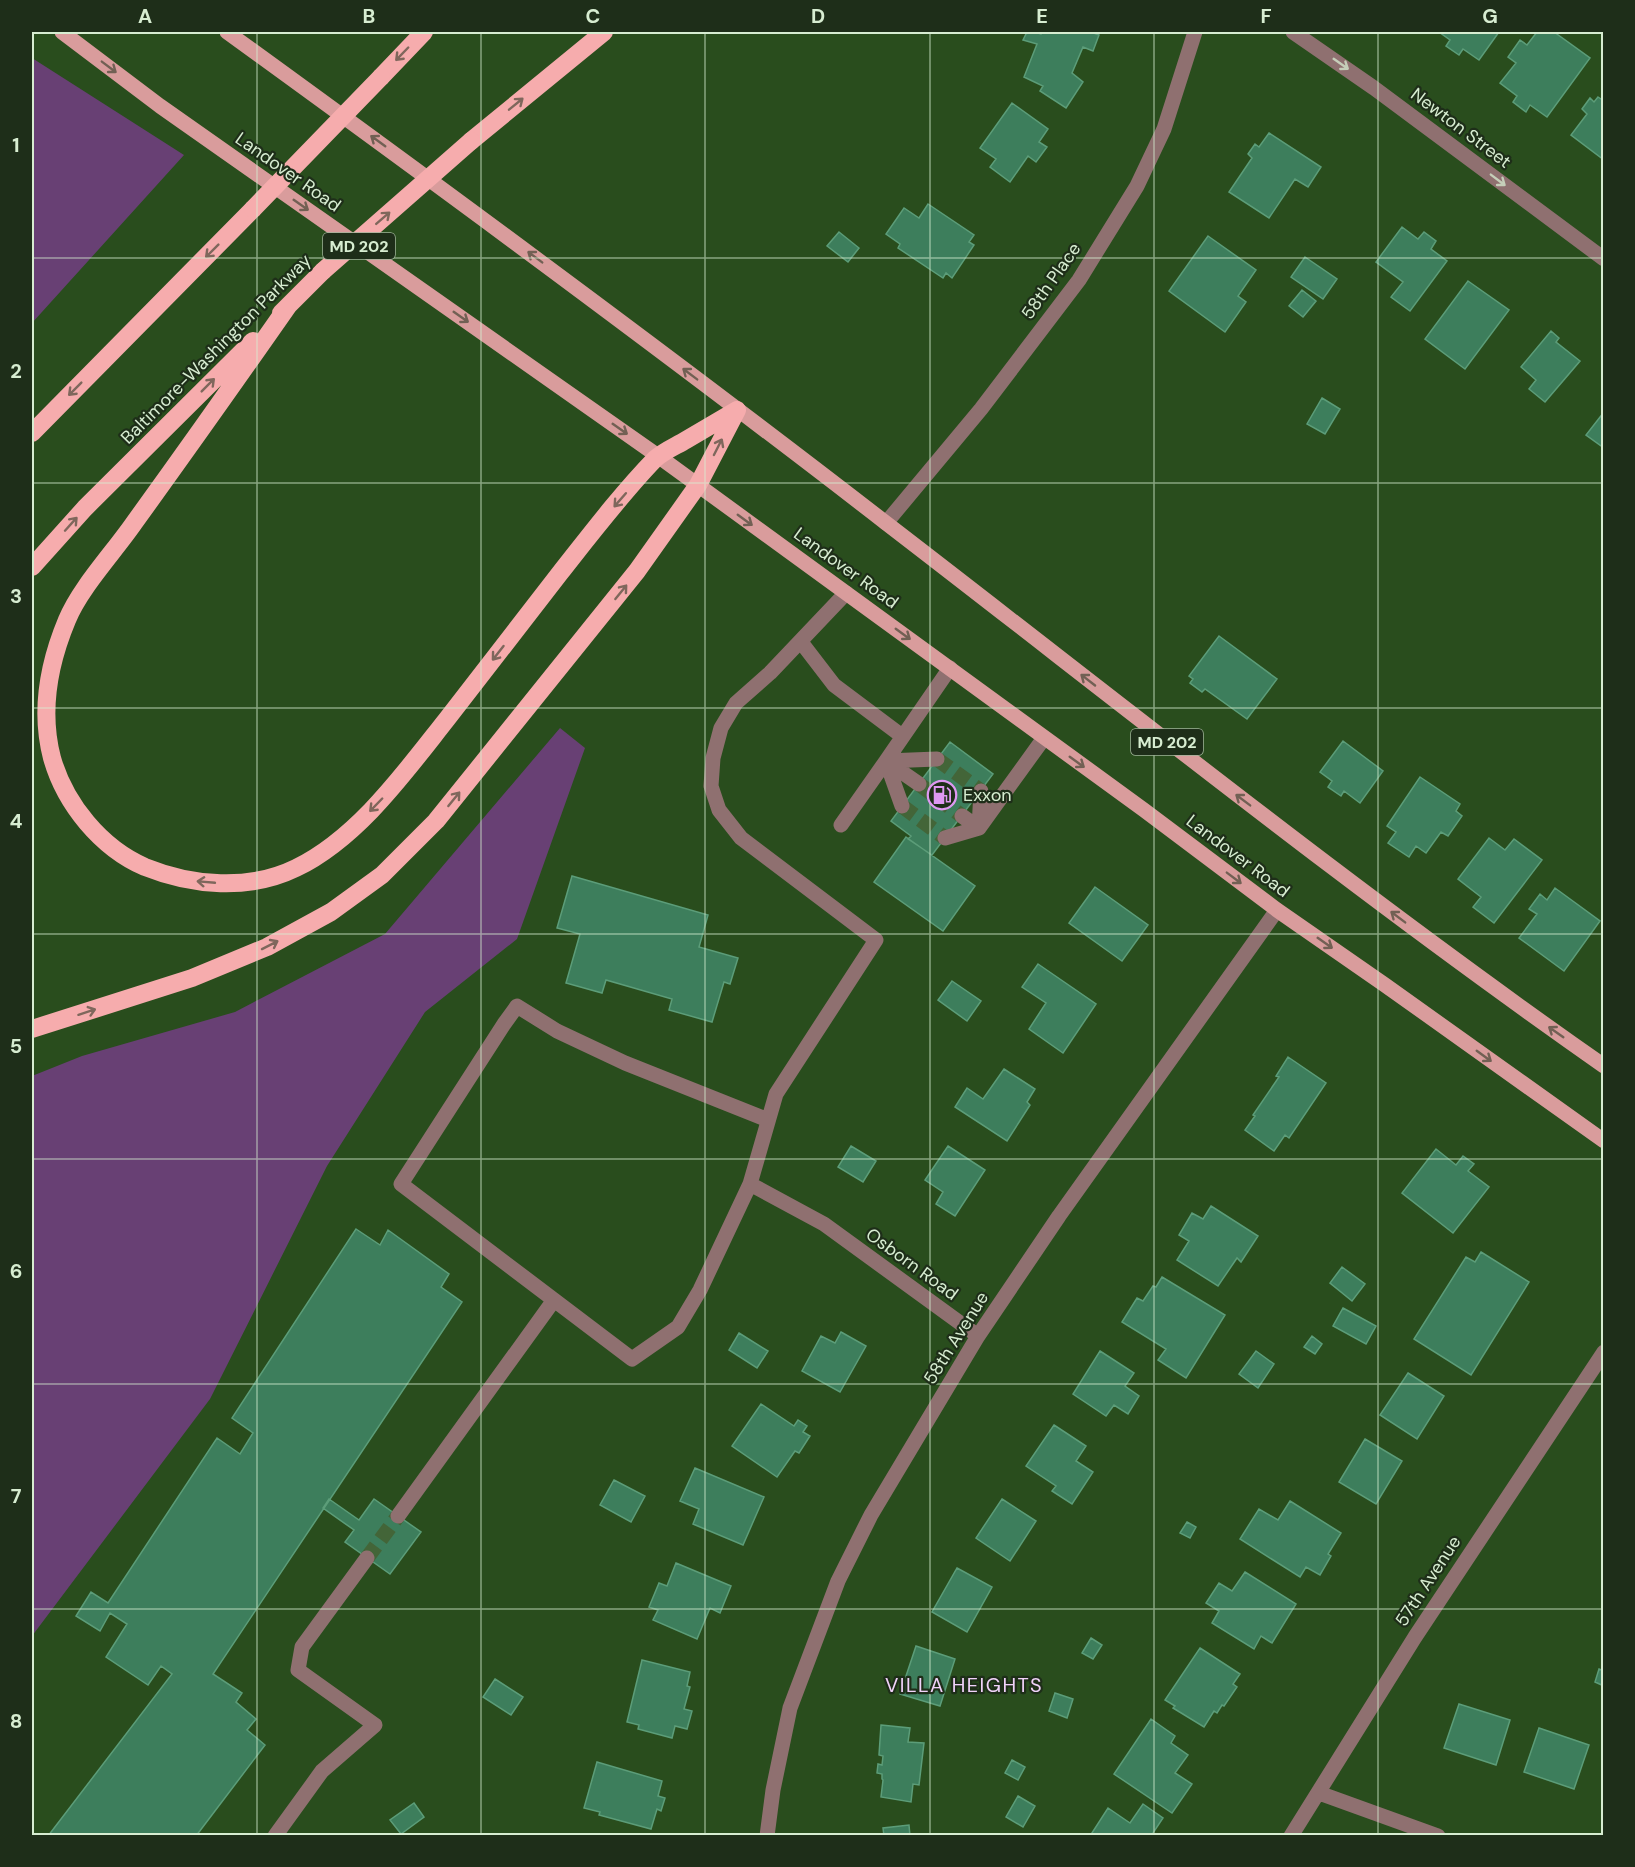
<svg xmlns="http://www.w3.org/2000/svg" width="1635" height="1867" font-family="'DM Sans',sans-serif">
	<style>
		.green { fill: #684074 }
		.building { fill: #3d7e5c; stroke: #5c9d79; stroke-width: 1.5 }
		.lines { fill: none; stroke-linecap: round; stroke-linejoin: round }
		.minor-tunnel { stroke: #436538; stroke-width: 15; stroke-dasharray: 15 8; stroke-linecap: butt }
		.minor { stroke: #8f7070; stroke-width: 15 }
		.major { stroke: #d99c9c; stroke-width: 15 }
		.highway { stroke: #f6acad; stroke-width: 18 }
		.highway-bridge { stroke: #f6acad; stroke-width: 18 }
		.oneway { stroke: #7f675c }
		.oneway2 { stroke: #c5ceb9 }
		.oneway3 { stroke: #726054 }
		.grid { fill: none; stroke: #d7edd1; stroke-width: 1.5; stroke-opacity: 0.55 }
		.labels { text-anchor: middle; stroke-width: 4.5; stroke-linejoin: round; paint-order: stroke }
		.shield { fill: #1e2e19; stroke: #a0b49a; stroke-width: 1.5 }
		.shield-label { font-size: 16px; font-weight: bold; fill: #d7edd1 }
		.street-label { font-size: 18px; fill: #d7edd1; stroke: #1e2e19 }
		.poi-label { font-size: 18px; fill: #d7edd1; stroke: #1e2e19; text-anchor: start }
		.neighbourhood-label { font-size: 20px; letter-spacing: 1.5px; fill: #f1d3fa; stroke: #1e2e19 }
		.neatline { fill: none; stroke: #d7edd1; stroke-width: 2 }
		.grid-label { font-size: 20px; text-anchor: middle; font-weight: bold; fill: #d7edd1 }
	</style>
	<rect width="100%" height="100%" fill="#294d1d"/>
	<path class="green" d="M32,58L184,155L32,323Z
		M560,728L585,748L517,939L425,1012L327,1166L210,1399L32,1636V1076L82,1056L235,1012L385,934Z"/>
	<path class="building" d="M1027,32H1035L1041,34L1042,32H1091L1099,35L1093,51L1083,47L1072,73L1083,82L1066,108L1040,91L1043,86L1024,77L1037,44L1023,40Z
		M1439,32H1499L1479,60L1463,49L1459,55L1446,46L1450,40Z
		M1537,32H1554L1590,58L1547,117L1530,105L1526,112L1513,102L1517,96L1500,83L1516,63L1508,57L1520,40L1527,45Z
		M1598,97L1604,101V160L1571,135L1587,114L1582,109L1590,98L1594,102Z
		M1012,103L1048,129L1039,142L1047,147L1036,162L1028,156L1010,182L990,167L996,159L980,148Z
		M1269,133L1321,167L1308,187L1295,179L1269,218L1229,192L1252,158L1248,154L1255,144L1259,147Z
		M928,204L974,235L969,242L974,245L952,278L946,273L943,278L898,248L900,244L886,234L904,208L919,218Z
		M1402,227L1418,239L1424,232L1436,241L1431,249L1447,261L1410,311L1391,297L1403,282L1376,262Z
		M839,232L859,248L848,262L827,246Z
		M1208,236L1256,270L1238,296L1246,302L1225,332L1169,291Z
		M1305,257L1337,279L1323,299L1291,277Z
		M1468,281L1509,310L1465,369L1425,339Z
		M1302,290L1316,301L1303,317L1289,306Z
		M1551,331L1559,338L1556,342L1580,361L1545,402L1529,389L1536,380L1521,367Z
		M1322,398L1340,409L1325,434L1307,424Z
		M1604,412V448L1586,435Z
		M1219,636L1277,679L1247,719L1205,689L1202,692L1190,683L1193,679L1189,676Z
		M1343,741L1383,771L1360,803L1344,791L1341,796L1328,787L1332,781L1320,772Z
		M950,742L993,774L932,855L908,839L911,836L891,821Z
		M1420,777L1460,804L1456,811L1462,816L1448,836L1441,832L1426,853L1416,846L1409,857L1388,843L1396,832L1387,826Z
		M906,837L975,886L943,931L874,882Z
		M1489,838L1505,850L1514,839L1542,860L1494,923L1473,907L1481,897L1458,879Z
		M572,876L708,915L699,947L738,958L730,984L724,982L712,1022L669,1010L672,999L606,980L602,993L566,983L580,934L557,928Z
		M1095,887L1148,925L1122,961L1069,923Z
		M1555,888L1600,921L1564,971L1519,938L1537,914L1529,909L1540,894L1547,900Z
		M1038,964L1096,1004L1063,1053L1029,1029L1046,1003L1022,987Z
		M952,981L981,1001L967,1021L938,1000Z
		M1288,1057L1326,1083L1289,1138L1285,1135L1274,1151L1245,1130L1255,1116L1253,1115L1279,1077L1276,1076Z
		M1004,1069L1035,1089L1027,1102L1030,1105L1007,1141L955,1107L967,1088L983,1099Z
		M851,1146L876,1161L863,1182L838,1167Z
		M948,1146L985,1170L955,1216L936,1204L943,1192L925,1180Z
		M1436,1149L1456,1165L1463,1156L1474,1164L1468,1171L1489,1187L1453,1233L1402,1193Z
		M1211,1206L1258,1236L1241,1262L1237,1258L1218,1286L1177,1260L1189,1241L1179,1235L1192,1213L1203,1219Z
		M356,1229L380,1245L388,1230L449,1274L441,1287L462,1302L213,1674L242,1693L236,1702L256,1719L247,1730L265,1745L196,1836H48L172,1674L161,1666L148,1685L106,1657L127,1624L110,1613L100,1631L76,1616L91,1592L108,1603L217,1438L240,1454L253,1433L232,1418Z
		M1481,1252L1529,1282L1471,1375L1414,1339L1466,1257L1475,1262Z
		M1342,1267L1365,1284L1352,1301L1330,1283Z
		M1162,1277L1225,1315L1186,1378L1158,1360L1166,1349L1122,1322L1137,1298L1143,1301L1153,1286L1156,1287Z
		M1343,1308L1376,1326L1366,1344L1333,1326Z
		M841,1332L866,1346L840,1392L802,1371L821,1336L835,1343Z
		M739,1333L768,1351L757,1368L729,1350Z
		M1312,1336L1322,1344L1315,1354L1304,1347Z
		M1100,1351L1134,1373L1125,1386L1139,1396L1128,1414L1114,1405L1106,1416L1073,1394Z
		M1256,1351L1274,1364L1258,1388L1239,1374Z
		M1408,1373L1444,1396L1417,1439L1380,1415Z
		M761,1404L794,1426L798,1420L807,1426L803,1432L810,1436L799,1453L795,1451L777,1477L732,1446Z
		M1054,1425L1086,1446L1076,1461L1093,1472L1072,1504L1052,1491L1056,1486L1026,1466Z
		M1365,1439L1402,1461L1376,1504L1339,1482Z
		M695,1468L764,1497L743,1545L693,1524L699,1509L680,1501Z
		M614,1480L645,1496L631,1522L600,1505Z
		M329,1499L359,1520L374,1499L421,1532L390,1574L345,1542L354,1530L323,1508Z
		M1002,1499L1036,1521L1010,1561L976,1538Z
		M1290,1501L1341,1533L1328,1554L1331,1556L1320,1575L1306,1567L1300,1577L1240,1539L1259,1509L1278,1520Z
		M1187,1522L1196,1527L1190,1538L1180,1533Z
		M676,1563L731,1586L720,1613L710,1608L697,1639L653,1620L658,1610L649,1607L659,1583L667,1586Z
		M957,1568L992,1587L967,1632L932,1612Z
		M1245,1572L1296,1604L1272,1643L1261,1636L1254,1649L1212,1623L1219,1611L1206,1603L1219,1583L1232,1591Z
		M1091,1638L1102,1645L1093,1659L1082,1653Z
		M916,1646L955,1659L940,1706L900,1694Z
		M1200,1648L1240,1674L1233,1684L1237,1687L1224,1706L1222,1705L1217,1713L1214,1711L1204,1727L1173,1708L1175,1706L1165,1700Z
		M642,1660L690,1672L687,1686L690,1687L684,1709L692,1711L687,1729L675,1726L672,1738L638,1729L639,1725L627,1722Z
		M1599,1669L1604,1671V1686L1595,1682Z
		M495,1679L523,1697L511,1715L483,1697Z
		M1055,1693L1073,1699L1067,1718L1049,1711Z
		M1459,1704L1510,1720L1496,1765L1444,1748Z
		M1151,1719L1175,1736L1171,1743L1188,1755L1175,1773L1192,1784L1172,1813L1114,1774Z
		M881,1725L910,1728L908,1742L924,1743L919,1785L913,1784L911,1802L881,1797L883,1780L882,1779V1774L877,1773L878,1764L882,1765L883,1756L879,1755Z
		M1539,1728L1589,1745L1574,1789L1524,1772Z
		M1012,1760L1025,1767L1018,1780L1005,1773Z
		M597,1762L662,1781L658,1796L665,1798L661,1811L657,1809L651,1829L599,1815L600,1812L584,1808Z
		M1018,1796L1035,1806L1023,1827L1006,1817Z
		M414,1803L424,1817L401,1834L390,1820Z
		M1143,1804L1163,1818L1151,1836H1090L1108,1808L1130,1823Z
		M909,1825L910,1836H884L883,1828Z"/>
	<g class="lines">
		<path class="minor-tunnel" d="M937,759L981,791
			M919,784L962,816
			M902,806L945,838
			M367,1558L398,1516"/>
		<path class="minor" d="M1293,32L1374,88L1604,259
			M886,523L981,409L1079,280L1137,186L1164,129L1195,32
			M801,642L834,685L902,736
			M886,761L937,759
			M886,761L902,806
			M919,784L886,761L950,668
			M962,816L979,828L1044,738
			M841,825L886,761
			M945,838L979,828L981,791
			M768,1120L625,1063L557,1031L517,1006L504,1024L401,1184L632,1359L678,1327L700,1290L750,1184L776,1094L876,940L741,838L719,810L711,786L713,758L721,728L736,703L770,673L846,593
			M750,1184L824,1224L978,1336
			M398,1516L554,1300
			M1319,1793L1438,1836
			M275,1836L322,1771L375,1725L298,1670L302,1647L367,1558
			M767,1836L773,1790L790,1708L838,1581L871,1515L978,1336L1059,1216L1277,910
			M1291,1836L1415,1637L1604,1352"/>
		<path class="major" d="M62,32L160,106L658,456L1144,810L1277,910L1385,985L1604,1141
			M227,32C449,193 669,355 886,523C1124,706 1358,894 1604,1066"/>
		<path class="highway" d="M381,77L424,32
			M471,141L604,32
			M288,306C237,379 186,451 134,523C114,552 80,588 67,620C49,663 40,712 52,758C65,804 101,848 145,867C192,886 249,891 296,868C358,838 405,772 447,719C485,670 523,621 560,573C590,535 622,493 655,459C664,451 676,446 686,440C703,430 720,420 737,410
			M281,313L323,271
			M32,433L253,209
			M32,567L85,508L253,341
			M32,1029L192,978L267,947L331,912L382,875L436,821L637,571L698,485L737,410"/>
		<path class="highway-bridge" d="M253,209L381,77
			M323,271L471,141"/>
	</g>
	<defs><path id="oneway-shaft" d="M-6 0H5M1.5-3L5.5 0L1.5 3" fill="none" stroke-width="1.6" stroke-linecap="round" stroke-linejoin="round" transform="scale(1.5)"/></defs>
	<g class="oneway">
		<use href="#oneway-shaft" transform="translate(402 54) rotate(134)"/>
		<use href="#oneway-shaft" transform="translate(516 104) rotate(-39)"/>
		<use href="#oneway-shaft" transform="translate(383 218) rotate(-41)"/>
		<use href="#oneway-shaft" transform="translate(212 251) rotate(135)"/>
		<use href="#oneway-shaft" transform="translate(208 385) rotate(-45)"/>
		<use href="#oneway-shaft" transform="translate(75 389) rotate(135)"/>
		<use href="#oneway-shaft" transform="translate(718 447) rotate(-63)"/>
		<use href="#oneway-shaft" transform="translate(620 500) rotate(131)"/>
		<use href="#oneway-shaft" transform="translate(71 524) rotate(-48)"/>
		<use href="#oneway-shaft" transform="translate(621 592) rotate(-51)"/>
		<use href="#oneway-shaft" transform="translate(498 653) rotate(128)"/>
		<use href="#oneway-shaft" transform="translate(454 799) rotate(-51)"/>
		<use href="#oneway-shaft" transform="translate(376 805) rotate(134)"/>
		<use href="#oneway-shaft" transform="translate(206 882) rotate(-175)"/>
		<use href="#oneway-shaft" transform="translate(270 945) rotate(-27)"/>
		<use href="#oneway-shaft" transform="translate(87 1012) rotate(-18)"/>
	</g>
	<g class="oneway2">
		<use href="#oneway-shaft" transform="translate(1341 64) rotate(35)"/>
		<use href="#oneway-shaft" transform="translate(1498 180) rotate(37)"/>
	</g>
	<g class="oneway3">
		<use href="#oneway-shaft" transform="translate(109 67) rotate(37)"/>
		<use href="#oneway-shaft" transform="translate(378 141) rotate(-144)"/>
		<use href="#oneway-shaft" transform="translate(301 205) rotate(35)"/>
		<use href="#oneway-shaft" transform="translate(535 257) rotate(-143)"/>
		<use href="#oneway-shaft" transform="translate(461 317) rotate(35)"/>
		<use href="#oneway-shaft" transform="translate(690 374) rotate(-143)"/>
		<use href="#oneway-shaft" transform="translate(620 429) rotate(35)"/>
		<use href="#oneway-shaft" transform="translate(745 520) rotate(36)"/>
		<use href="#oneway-shaft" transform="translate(903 634) rotate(36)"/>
		<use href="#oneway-shaft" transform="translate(1088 680) rotate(-142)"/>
		<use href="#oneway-shaft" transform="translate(1077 762) rotate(36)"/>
		<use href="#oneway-shaft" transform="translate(1243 800) rotate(-143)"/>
		<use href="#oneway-shaft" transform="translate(1234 878) rotate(37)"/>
		<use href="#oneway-shaft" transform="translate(1398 917) rotate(-143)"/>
		<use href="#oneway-shaft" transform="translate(1325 943) rotate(35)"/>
		<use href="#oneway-shaft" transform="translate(1556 1032) rotate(-145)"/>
		<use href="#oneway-shaft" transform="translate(1484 1056) rotate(36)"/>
	</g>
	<path class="grid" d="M257,32V1836M481,32V1836M705,32V1836M930,32V1836M1154,32V1836M1378,32V1836M32,258H1604M32,483H1604M32,708H1604M32,934H1604M32,1159H1604M32,1384H1604M32,1609H1604"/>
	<defs>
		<g id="fuel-ring" transform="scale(1.5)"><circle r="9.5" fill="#1e2e19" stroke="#de98f2" stroke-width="1.5"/><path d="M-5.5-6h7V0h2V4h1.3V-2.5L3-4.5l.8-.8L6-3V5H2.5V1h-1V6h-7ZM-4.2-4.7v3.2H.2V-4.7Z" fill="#de98f2"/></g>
	</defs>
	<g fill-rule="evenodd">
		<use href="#fuel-ring" x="942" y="795"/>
	</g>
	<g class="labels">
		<g class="shield">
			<rect x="323" y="233" width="72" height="26" rx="4.5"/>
			<rect x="1131" y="729" width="72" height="26" rx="4.5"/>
		</g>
		<g class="shield-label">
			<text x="359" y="252">MD 202</text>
			<text x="1167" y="748">MD 202</text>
		</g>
		<g class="street-label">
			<text transform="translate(1461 128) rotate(37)" y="6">Newton Street</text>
			<text transform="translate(288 172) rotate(35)" y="6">Landover Road</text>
			<text transform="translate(1051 281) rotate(-55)" y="6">58th Place</text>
			<text transform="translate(216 349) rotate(-45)" y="6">Baltimore-Washington Parkway</text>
			<text transform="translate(846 568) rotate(36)" y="6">Landover Road</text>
			<text transform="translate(1238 856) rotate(37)" y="6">Landover Road</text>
			<text transform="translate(912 1264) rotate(36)" y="6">Osborn Road</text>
			<text transform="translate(956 1338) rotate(-58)" y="6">58th Avenue</text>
			<text transform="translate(1428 1581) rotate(-57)" y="6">57th Avenue</text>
		</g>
		<g class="poi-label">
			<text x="963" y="801">Exxon</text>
		</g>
		<g class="neighbourhood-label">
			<text x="964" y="1692">VILLA HEIGHTS</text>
		</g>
	</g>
	<rect width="1635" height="1867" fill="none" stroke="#1e2e19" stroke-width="66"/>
	<rect x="33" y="33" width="1569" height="1801" class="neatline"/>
	<g class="grid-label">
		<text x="145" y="23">A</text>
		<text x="369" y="23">B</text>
		<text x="593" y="23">C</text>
		<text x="818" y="23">D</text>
		<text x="1042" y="23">E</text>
		<text x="1266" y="23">F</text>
		<text x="1490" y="23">G</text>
		<text x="16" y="152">1</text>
		<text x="16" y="378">2</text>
		<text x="16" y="603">3</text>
		<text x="16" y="828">4</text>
		<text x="16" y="1053">5</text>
		<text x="16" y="1278">6</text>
		<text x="16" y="1503">7</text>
		<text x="16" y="1728">8</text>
	</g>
</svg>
